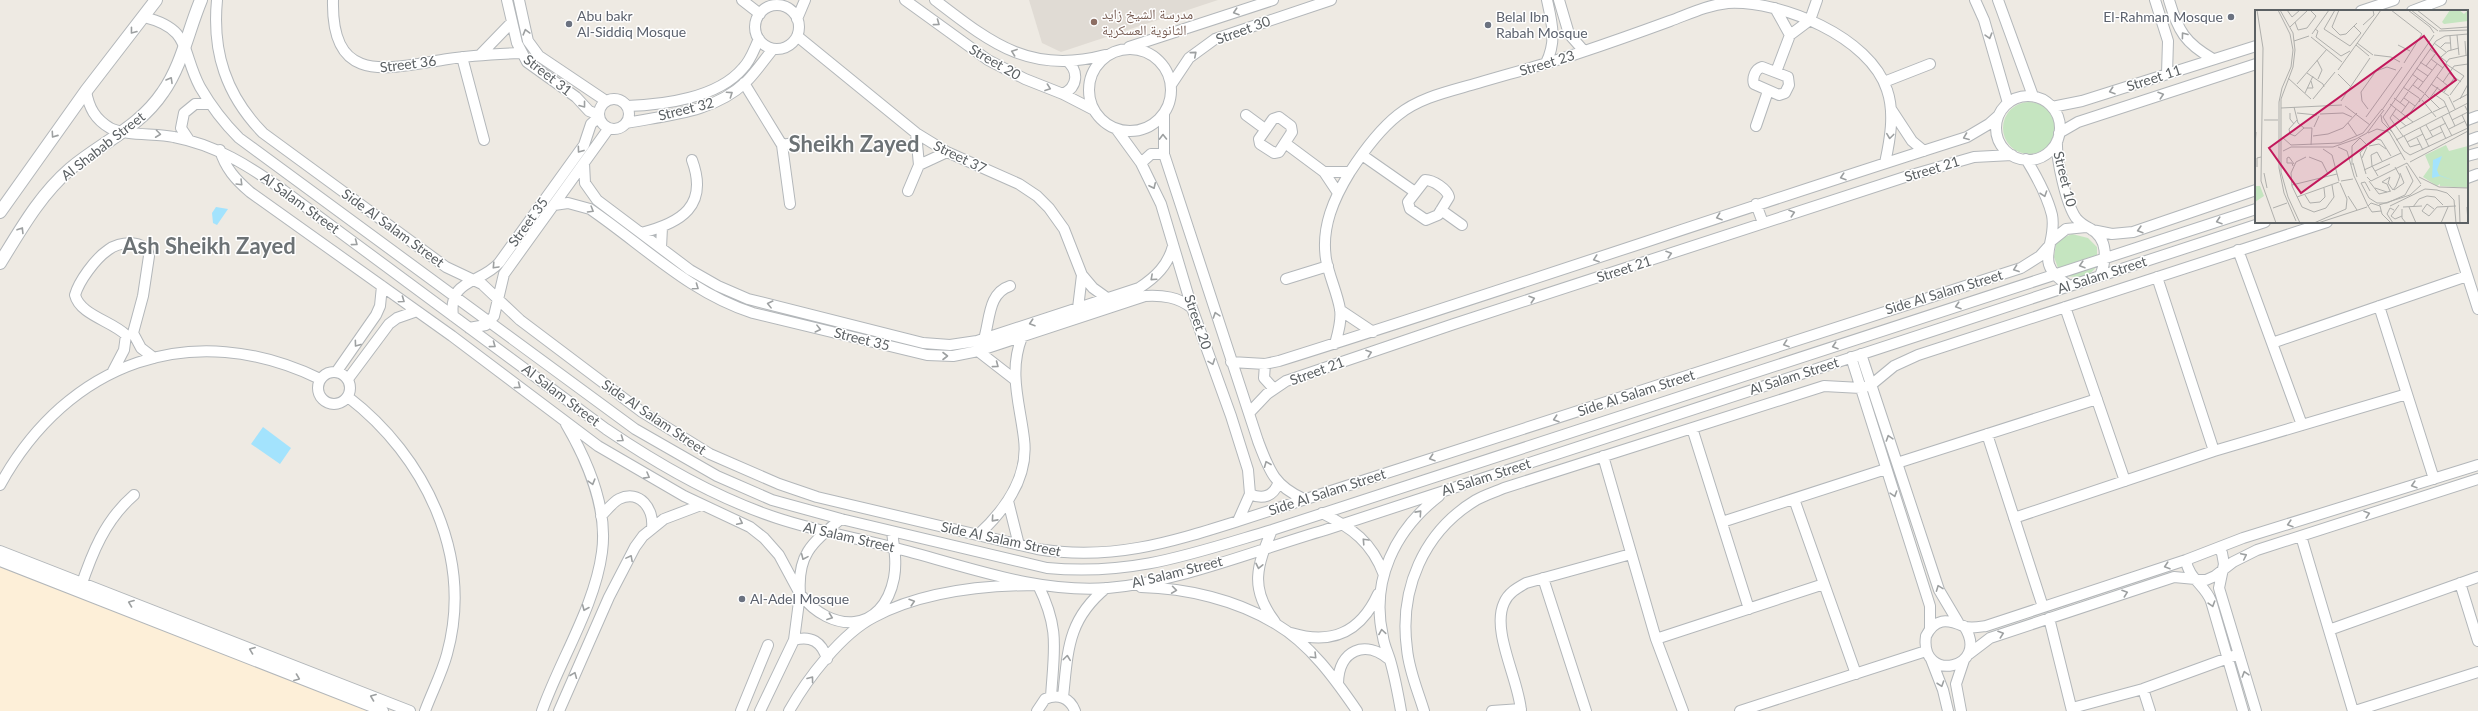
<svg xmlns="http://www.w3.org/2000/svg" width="2478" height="711" font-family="Lato,'Noto Naskh Arabic',sans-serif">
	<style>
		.commercial { fill: #fdefd8 }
		.education { fill: #e0dbd4 }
		.green { fill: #c5e5c0 }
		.water { fill: #a3e3fd }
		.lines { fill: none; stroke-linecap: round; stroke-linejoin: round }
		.minor-casing { stroke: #b3b7ba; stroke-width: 12 }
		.tertiary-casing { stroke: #b3b7ba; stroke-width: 14 }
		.minor { stroke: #fff; stroke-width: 10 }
		.tertiary { stroke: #fff; stroke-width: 12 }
		.oneway { stroke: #9da0a1 }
		.worship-dot { fill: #6b7280; stroke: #fff; stroke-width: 1.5 }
		.education-dot { fill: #8d6e63; stroke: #fff; stroke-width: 1.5 }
		.labels { text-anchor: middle; stroke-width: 3; stroke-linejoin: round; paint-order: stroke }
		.education-label { font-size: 14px; fill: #785e54; stroke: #fff; text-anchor: start }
		.worship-label { font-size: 14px; fill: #5b616d; stroke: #fff; text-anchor: start }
		.street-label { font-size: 14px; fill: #5b6063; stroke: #fff }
		.town-label { font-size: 22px; font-weight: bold; fill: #6c7275; stroke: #fff }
		.inset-road { fill: none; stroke: #afafac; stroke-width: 1 }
		.view { fill: #c2185b; fill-opacity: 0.15; stroke: #c2185b; stroke-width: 2 }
		.inset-edge { fill: none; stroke: #5b6063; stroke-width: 2 }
	</style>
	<rect width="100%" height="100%" fill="#eeeae3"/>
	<path class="commercial" d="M0,565L369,711H0Z"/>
	<path class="education" d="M1029,0H1218L1061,52L1042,43Z"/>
	<path class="green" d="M2003 128a26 26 0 1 1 52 0a26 26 0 1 1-52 0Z
		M2072,234L2088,238L2097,247V255L2058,268L2054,257L2056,244L2065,237Z
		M2099,263C2090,278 2079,279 2063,275Z"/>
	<path class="water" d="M216,207L228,209L217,225L213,223L212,213Z
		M263,427L291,448L280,464L251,444Z"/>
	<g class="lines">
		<g class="minor-casing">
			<path id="minor" d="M217,0C212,52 226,95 263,133L446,267L482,284L520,320L642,412L710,454L779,484L817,497L1037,549C1111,561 1168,543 1238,521L2021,268L2040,256L2048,247
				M333,0C331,87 388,68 448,59C472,55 496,54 520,53
				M507,0L517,43L527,62L576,97L589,111L599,115
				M519,0L528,41L539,56L606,101
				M742,0L760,14
				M905,0L988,60L1025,79L1063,94L1094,110
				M935,0C991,43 1030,75 1105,55
				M1559,0L1569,34L1584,51
				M1975,0L1984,20L2008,103
				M1998,0L2033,96
				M2155,0L2168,41L2167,74
				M2169,0C2178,31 2185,43 2213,59
				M755 27a22 22 0 1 1 44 0a22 22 0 1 1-44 0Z
				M1775,8L1790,35
				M2361,11L2394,0
				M2412,11L2441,0
				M144,17C192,29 181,51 200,87C211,106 223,122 239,138L635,429L717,476L772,500L841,519L1047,568C1133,576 1191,554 1272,530L2256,209
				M797,19L805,0
				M797,36L916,133L947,152L1019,184L1037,196L1049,208L1064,229L1082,275L1093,288L1107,298
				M1129,47L1273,0
				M1089 90a41 41 0 1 1 82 0a41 41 0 1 1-82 0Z
				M481,54L512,22
				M462,57L484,140
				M1546,63C1557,41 1552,23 1547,0
				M1762,67L1788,77L1789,85L1785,93L1779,95L1754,84C1752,78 1755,69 1762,67Z
				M1776,72L1790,35L1810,20L1817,0
				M1884,82L1930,64
				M744,83L782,145L790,204
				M1171,85L1189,58L1215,39L1331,0
				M86,91C89,108 95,119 110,128C126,136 156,133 174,137C216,145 249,166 283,190L606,429C659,465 716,498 777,518C822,533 869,540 914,553C977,570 1041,593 1108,588C1179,582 1256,550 1325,530L2265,222
				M1063,94C1078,87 1079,71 1067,61
				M1996 128a32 32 0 1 1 64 0a32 32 0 1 1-64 0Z
				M599 114a15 15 0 1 1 30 0a15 15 0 1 1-30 0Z
				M627,106C663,105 718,98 743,68C751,60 754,49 759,39
				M2052,107L2082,101L2256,46
				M1891,109L1912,141L1924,151
				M1164,114V154L1258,441C1269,470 1274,486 1304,499
				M1246,115L1265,129
				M1279,117L1291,126L1292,132L1279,152L1274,153L1260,144L1259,139L1273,119Z
				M2467,120L2478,116
				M626,123C668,115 713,113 746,82C756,72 764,60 773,49
				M1756,126L1768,91
				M1117,130L1141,163L1161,204L1192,308L1231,416L1248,470L1250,494L1238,521
				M2059,133L2078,122L2256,64
				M189,140L181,128L184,113L195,104H210
				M2057,141C2056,158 2066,204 2076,218C2080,223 2085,226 2091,229C2108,239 2107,259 2100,276
				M2467,141L2478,137
				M1285,143L1324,172L1338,193
				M782,145L794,143
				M220,150C225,168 236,180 250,192L452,336L598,446L684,496L750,527L764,538L779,555L800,594L794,640L760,711
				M1362,155L1415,192
				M2467,156L2478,153
				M2026,159C2037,177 2047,195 2052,215C2058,245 2030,263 2070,286
				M584,163L585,183L597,200L690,270L718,286L748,299L923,343L950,345L977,341L1139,288C1156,277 1168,265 1173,246
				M1141,163L1151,154H1164
				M919,165L947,152
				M1324,172H1350
				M2467,178L2478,174
				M1425,180C1433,180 1447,189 1449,197L1438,215L1426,220L1410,209L1408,202Z
				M908,191L919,165L916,133
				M1756,204L1763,223
				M554,205L568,203L590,209C644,246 690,293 753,313L927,355L953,356L978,351L1145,296C1163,295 1178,297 1192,308
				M1441,210L1462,225
				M2450,222L2478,309
				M2092,230L2112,234L2133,232L2256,190
				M641,233C681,223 709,206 692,160
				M2051,241L2066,229L2086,227
				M661,248L662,227
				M2238,250L2302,425
				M2157,277L2214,451
				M1286,279L1328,266
				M2379,306L2434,479
				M2065,307L2125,481
				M1078,308L1082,275
				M1340,310L1373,332
				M453,316C448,279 480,284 499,263L584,145L591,124L599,117
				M469,328L486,325L494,316L504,274L609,128
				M984,339C990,320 988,293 1010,286
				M2272,343L2467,276
				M1335,344C1338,333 1342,320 1340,309C1337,292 1329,276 1326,259C1321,227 1334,198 1350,172C1363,152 1379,130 1398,115C1420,97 1451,91 1478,83C1512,73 1546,64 1579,53C1609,43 1640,32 1670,21C1689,14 1707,5 1728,3C1781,0 1870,37 1887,90C1895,113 1890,140 1885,163
				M978,351L1014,379
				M1861,354L1939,590L1958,622
				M1851,357L1930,606V629
				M1231,362L1265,364L1279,361C1509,289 1737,210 1967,137L1989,124L1998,116
				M1265,364L1264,378L1274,389
				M113,371L124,350L126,335C112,321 80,315 75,295C79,281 95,259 108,250C119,241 146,239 149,256L143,296L133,333L141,348L154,358
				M337,371L376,315L380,306L382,286
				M318 388a16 16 0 1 1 32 0a16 16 0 1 1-32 0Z
				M348,379L389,324L397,318L417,311
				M348,397C425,456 474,556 447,654C442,673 432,692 425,711
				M1249,413L1267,394L1286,381L1454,324L1908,176L1974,157L2012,155
				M1692,428L1749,609
				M1987,434L2043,607
				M1603,456L1656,639L1683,711
				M1897,463L2097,399
				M0,485C68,362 192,317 320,379
				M1250,494C1263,500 1273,496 1278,484
				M1794,499L1856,674
				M1008,501L1019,545
				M1322,513C1352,528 1372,542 1384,575
				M601,516C606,511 613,502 619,499C640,489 654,509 652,528
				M2014,518L2214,451L2407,394
				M841,519C812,543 797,554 800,594C831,634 883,634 894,578C897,562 894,547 892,532
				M1722,522L1886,469
				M1272,530C1257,566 1249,588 1275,622
				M978,535C1004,511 1029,478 1024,439C1020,404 1008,372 1022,337
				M2301,536L2353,711
				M2218,548L2222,553L2224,564L2219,588L2256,711
				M0,551L410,711
				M2186,560C2188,578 2205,585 2211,601L2243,711
				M0,561L383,711
				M1543,578L1586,711
				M2460,583L2478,641
				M1141,587C1186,588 1237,600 1276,624C1310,644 1335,679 1357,711
				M80,589C92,553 105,520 134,495
				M2049,618L2072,711
				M1964,626C1992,669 1919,684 1926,636C1935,618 1947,619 1963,626C1970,629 1979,627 1986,626L2186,560L2243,538L2478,465
				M2329,630L2478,577
				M1291,633C1331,645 1360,633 1378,594
				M1656,639L1824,584
				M794,640C811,635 822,642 827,659
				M1969,654L1990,638L2174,577L2206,580L2215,576L2233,562L2257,550L2478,479
				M1931,659L1943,690L1948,711
				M1338,683C1339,650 1365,639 1390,660
				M2143,689L2150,711
				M1063,697C1068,651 1067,620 1106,588
				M2072,708L2143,689L2239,654
				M542,711C560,660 595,606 602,552C608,509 587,460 566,424
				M559,711L609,597L635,547L643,536L664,519L701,505
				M741,711L768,645
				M789,711C807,679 841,634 874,617C923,591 984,585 1038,585C1060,629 1054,649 1051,697
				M1037,711L1045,699C1058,693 1070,698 1075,711
				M1401,711C1398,694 1395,677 1390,660C1388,653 1384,645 1383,637C1370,581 1395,530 1439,496
				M1424,711C1418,691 1409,671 1407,649C1399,590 1423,532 1476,500C1485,495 1495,492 1504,488L1824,386L1861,388L1871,385L1894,366L1918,355L2327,222
				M1492,711L1521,709
				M1521,711C1519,680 1491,631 1504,603C1508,593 1517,588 1526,583L1631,554
				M1740,711L1926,651
				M1961,711L1956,684L1964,660
				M2355,711L2478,672"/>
		</g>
		<g class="tertiary-casing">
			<path id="tertiary" d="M0,212L86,91L156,0
				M0,263C21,229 40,195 70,169C102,142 139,128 163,92C182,65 188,31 201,0"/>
		</g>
		<use href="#minor" class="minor"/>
		<use href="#tertiary" class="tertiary"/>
	</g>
	<defs><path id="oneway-chevron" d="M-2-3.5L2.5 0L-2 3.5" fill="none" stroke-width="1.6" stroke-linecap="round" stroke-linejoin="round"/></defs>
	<g class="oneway">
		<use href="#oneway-chevron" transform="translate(1236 12) rotate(162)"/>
		<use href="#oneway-chevron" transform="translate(937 23) rotate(36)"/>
		<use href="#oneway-chevron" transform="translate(133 31) rotate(128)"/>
		<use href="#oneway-chevron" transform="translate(526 32) rotate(-105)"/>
		<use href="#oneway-chevron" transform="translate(2184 35) rotate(-127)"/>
		<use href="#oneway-chevron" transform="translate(1989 36) rotate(74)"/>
		<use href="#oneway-chevron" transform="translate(1014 52) rotate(-160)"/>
		<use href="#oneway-chevron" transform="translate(1194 54) rotate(-41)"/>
		<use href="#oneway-chevron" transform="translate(170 80) rotate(-60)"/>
		<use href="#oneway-chevron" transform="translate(1048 88) rotate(20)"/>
		<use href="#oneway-chevron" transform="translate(2112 91) rotate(162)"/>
		<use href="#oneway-chevron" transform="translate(730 94) rotate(-34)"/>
		<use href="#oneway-chevron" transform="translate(2161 95) rotate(-18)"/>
		<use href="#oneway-chevron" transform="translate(583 105) rotate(52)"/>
		<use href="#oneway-chevron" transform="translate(158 134) rotate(7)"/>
		<use href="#oneway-chevron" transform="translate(54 135) rotate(125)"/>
		<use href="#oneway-chevron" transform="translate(1890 136) rotate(97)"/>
		<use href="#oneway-chevron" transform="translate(1163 137) rotate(-91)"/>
		<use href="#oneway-chevron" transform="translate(1966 137) rotate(159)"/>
		<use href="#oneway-chevron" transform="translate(580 150) rotate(126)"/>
		<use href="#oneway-chevron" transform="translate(1843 177) rotate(162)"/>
		<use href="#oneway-chevron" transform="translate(240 183) rotate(45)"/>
		<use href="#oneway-chevron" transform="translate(1153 186) rotate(65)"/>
		<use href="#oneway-chevron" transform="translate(2044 194) rotate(71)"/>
		<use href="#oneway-chevron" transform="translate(591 210) rotate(31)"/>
		<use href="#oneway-chevron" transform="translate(1792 213) rotate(-18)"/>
		<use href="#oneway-chevron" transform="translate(1719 217) rotate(161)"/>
		<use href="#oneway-chevron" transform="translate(2219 221) rotate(162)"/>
		<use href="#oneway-chevron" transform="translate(21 230) rotate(-58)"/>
		<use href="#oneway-chevron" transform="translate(2140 230) rotate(164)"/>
		<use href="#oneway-chevron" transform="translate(355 243) rotate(37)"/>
		<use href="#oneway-chevron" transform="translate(1669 254) rotate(-18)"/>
		<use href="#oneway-chevron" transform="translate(1596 259) rotate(161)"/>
		<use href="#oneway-chevron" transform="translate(2082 265) rotate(163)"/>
		<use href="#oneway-chevron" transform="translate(495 266) rotate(133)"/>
		<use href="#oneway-chevron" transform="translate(2016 269) rotate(160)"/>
		<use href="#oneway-chevron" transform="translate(1153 278) rotate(138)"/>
		<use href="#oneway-chevron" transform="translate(696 287) rotate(35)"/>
		<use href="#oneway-chevron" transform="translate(1532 299) rotate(-18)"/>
		<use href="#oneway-chevron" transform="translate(402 300) rotate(35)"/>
		<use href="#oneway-chevron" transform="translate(770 304) rotate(-166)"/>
		<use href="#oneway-chevron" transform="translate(1958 306) rotate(162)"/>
		<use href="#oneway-chevron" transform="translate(1216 315) rotate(-108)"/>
		<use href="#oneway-chevron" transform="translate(1032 323) rotate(162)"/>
		<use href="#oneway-chevron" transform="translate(818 329) rotate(14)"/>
		<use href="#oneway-chevron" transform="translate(357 344) rotate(126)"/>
		<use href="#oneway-chevron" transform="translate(1786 344) rotate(161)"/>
		<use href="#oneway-chevron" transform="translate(493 345) rotate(36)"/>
		<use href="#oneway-chevron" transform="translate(1835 346) rotate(162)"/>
		<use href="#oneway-chevron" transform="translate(1369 353) rotate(-19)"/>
		<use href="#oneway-chevron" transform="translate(945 356)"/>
		<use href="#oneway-chevron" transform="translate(1212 362) rotate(70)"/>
		<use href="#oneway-chevron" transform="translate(996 365) rotate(37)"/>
		<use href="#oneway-chevron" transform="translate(518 386) rotate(37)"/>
		<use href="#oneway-chevron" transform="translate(1556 419) rotate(162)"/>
		<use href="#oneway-chevron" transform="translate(1889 438) rotate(-108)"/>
		<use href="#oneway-chevron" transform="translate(621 439) rotate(35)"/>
		<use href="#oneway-chevron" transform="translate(1432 458) rotate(162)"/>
		<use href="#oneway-chevron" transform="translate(1267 464) rotate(-112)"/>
		<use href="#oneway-chevron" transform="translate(647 476) rotate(29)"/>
		<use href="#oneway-chevron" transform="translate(592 482) rotate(74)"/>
		<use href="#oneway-chevron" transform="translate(2414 485) rotate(163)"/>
		<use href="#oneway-chevron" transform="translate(1894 494) rotate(72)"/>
		<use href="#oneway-chevron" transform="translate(1419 513) rotate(-48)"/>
		<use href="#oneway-chevron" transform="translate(2367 514) rotate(-18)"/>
		<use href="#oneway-chevron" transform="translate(994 519) rotate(132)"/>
		<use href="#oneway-chevron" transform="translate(740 522) rotate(26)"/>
		<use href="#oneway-chevron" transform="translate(2290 524) rotate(163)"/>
		<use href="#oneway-chevron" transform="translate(1365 541) rotate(-133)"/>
		<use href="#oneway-chevron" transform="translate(2244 556) rotate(-26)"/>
		<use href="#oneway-chevron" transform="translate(804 557) rotate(114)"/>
		<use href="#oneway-chevron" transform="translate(630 558) rotate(-62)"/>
		<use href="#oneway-chevron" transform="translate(1259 566) rotate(102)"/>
		<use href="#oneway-chevron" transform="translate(2167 566) rotate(162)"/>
		<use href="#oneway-chevron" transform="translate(1939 588) rotate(-111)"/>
		<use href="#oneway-chevron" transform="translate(1174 590) rotate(8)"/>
		<use href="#oneway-chevron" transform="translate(2125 593) rotate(-19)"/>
		<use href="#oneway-chevron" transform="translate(912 602) rotate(-17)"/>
		<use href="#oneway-chevron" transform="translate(131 603) rotate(-159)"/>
		<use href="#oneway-chevron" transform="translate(2212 604) rotate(73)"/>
		<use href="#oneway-chevron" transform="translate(585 608) rotate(113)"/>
		<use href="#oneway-chevron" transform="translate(830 617) rotate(20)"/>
		<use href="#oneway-chevron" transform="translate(1382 632) rotate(-99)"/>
		<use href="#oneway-chevron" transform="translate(2001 634) rotate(-19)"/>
		<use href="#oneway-chevron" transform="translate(252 650) rotate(-159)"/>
		<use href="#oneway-chevron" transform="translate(1314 656) rotate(45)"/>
		<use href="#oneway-chevron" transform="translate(1067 658) rotate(-83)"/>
		<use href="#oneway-chevron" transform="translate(2245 674) rotate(-107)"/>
		<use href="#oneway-chevron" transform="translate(574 675) rotate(-68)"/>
		<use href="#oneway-chevron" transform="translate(297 678) rotate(21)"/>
		<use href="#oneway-chevron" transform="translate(811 679) rotate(-53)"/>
		<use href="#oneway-chevron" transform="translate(1941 684) rotate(71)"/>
		<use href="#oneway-chevron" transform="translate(373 697) rotate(-159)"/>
	</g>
	<g class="worship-dot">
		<circle cx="2231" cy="17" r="4"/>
		<circle cx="569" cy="24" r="4"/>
		<circle cx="1488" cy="25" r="4"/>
		<circle cx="742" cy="599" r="4"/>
	</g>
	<circle class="education-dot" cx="1094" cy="22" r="4"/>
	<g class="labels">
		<g class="education-label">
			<text x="1102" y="19">مدرسة الشيخ زايد<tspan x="1102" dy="16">الثانوية العسكرية</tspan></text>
		</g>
		<g class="worship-label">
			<text x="577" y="21">Abu bakr<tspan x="577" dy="16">Al-Siddiq Mosque</tspan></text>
			<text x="1496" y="22">Belal Ibn<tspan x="1496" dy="16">Rabah Mosque</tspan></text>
			<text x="2223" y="22" text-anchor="end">El-Rahman Mosque</text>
			<text x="750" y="604">Al-Adel Mosque</text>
		</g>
		<g class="street-label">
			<text transform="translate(1243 30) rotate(-20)" y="5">Street 30</text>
			<text transform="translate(995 62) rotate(30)" y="5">Street 20</text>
			<text transform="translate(1547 63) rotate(-17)" y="5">Street 23</text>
			<text transform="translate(408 64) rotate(-7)" y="5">Street 36</text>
			<text transform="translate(548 75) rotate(38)" y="5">Street 31</text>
			<text transform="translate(2154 78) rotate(-18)" y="5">Street 11</text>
			<text transform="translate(686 109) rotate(-14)" y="5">Street 32</text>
			<text transform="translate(103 146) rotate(-38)" y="5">Al Shabab Street</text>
			<text transform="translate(960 157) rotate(26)" y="5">Street 37</text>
			<text transform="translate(1932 169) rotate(-17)" y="5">Street 21</text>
			<text transform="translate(2065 179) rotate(76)" y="5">Street 10</text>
			<text transform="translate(300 203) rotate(36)" y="5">Al Salam Street</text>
			<text transform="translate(528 222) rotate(-54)" y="5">Street 35</text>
			<text transform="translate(393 228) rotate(36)" y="5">Side Al Salam Street</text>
			<text transform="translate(1624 269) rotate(-18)" y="5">Street 21</text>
			<text transform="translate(2102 275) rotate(-18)" y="5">Al Salam Street</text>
			<text transform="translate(1944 292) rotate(-17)" y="5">Side Al Salam Street</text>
			<text transform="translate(1198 322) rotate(71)" y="5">Street 20</text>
			<text transform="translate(862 339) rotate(14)" y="5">Street 35</text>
			<text transform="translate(1317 371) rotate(-20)" y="5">Street 21</text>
			<text transform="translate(1794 376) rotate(-18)" y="5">Al Salam Street</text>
			<text transform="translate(1636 393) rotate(-18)" y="5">Side Al Salam Street</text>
			<text transform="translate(561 395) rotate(37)" y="5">Al Salam Street</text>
			<text transform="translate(654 417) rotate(34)" y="5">Side Al Salam Street</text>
			<text transform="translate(1486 477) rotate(-18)" y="5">Al Salam Street</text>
			<text transform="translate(1327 492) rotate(-18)" y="5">Side Al Salam Street</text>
			<text transform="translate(849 537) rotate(13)" y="5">Al Salam Street</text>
			<text transform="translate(1001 539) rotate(12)" y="5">Side Al Salam Street</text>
			<text transform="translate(1177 572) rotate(-14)" y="5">Al Salam Street</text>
		</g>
		<g class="town-label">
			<text x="854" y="152">Sheikh Zayed</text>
			<text x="209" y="254">Ash Sheikh Zayed</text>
		</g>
	</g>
	<g transform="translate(2255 10)">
		<rect width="213" height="213" fill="#eeeae3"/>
		<path d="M195,0H204L209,4L213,0V11L189,14L187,12ZM191,135L194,141L213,136V178L185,176V174L182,176L168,167L175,157L170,145ZM0,176H5L9,186L0,192Z" fill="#c5e5c0"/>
		<path d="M187,146L182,160L184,165L200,171L185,166L177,168L178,150Z" fill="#a3e3fd"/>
		<path class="inset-road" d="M2,0L8,38L6,171L21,213M23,0L35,24L38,40L36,57L27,78L24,92V158L29,183L41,211M25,0L38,23L40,40L38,57L26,89V162L33,187L45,213M32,0L37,7L45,0M80,0L69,19L95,36L106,23L99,16M84,0L77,17L85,25L91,24L102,13M136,0L167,24L149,53M153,0L175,17L179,23M156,0L183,21M162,0L186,19L213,17M40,12L43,20L52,18L61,6L55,0M108,15L119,5L118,0M35,17L53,0M60,19L63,21L61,27L86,46L95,41M184,21L213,20M57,24L74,0M213,24L190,26L181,31L128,107L149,141L155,145L213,118M202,25L204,45M195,26L196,40M56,27L87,52M39,31L54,26M210,31L211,45M102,33L118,45M179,33L191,42M101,35L114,46M143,35L155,41M185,38L190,33H196M175,39L192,52M119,45L136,47L145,52M186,47L193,41L204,38M176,49L188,58M62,50L67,60L63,69M165,52L177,60M191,54L209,66M171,56L181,43M161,58L173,66M83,60L126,0M52,63L68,74L69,77M194,63L206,72M83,64L96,77M157,64L168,72M182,67L193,76M33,68L56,89M188,72L199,56L213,54M42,74L72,39M176,74L194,86M158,75L169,83M148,77L164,88M52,78H58L56,71M163,79L182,54M153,81L163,68M189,82L200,67M50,83L58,66M170,84L185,99M179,84L189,91L194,102M195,85L209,66M194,87L200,99M139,88L151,97M149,88L160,96M165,88L164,92L194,49L213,45M175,88L183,77M58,89L80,62M205,89L213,74M167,90L181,107M86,91L115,48M198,92L213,84M145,93L153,82M135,94L158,112M90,96L115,115M39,97L43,113L49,118H57M26,98L87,95M113,99L107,91L106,82L121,61L132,57L141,60M141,99L135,108L148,126M127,100L179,25M178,102L191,96M35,103V109L39,114M42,103L62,105M146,103L154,92M194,103L200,116M65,104L88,103L97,107M137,104L151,116M126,105L127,112L137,122M207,105L213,118M111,107L147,57M152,107L164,91M187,107L197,126M9,110H23M42,110L34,119L35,124L40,126L49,118M197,110L213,102L210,96M93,113L102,126M171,115L178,127M185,116L191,129M59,117L64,106M165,118L174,137M145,119L177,102M194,119L210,111M175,121L191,113M113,123L122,119L134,122L150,150M58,126L73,124L88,118L102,103M149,126L155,137L165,134M27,127L36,135L85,133L108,123L127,99M162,128L168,140M141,130L213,93M171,130L187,122M152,132L168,124M114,134L121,129L126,130L136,146M56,135L57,118M0,136L1,122M114,136L124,134L131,139M83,137L92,141L99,166L113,196M68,139L77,145L84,171M28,141L36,137H78L101,129L112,123L129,100M51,147L41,152L36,163L37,176L47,197L59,202L71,198L79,187L77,175M54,147L67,152L73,164M107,148L112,137M155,152L213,121M98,153L102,167M152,153L166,174M97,155V136L105,128L111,134M38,156L37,153H32V148L34,147L39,154M2,157V148L6,147M109,160L146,143M120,161L135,154M9,163L12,178M111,164L105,143L111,136M123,166L117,156L116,145L122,142L127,151M112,167L116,171L152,153M164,167L184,177L213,178M86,171L98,169M114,171L124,184L136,181M37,175L82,164M120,178L132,182M139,180L149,173L145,163M115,181L110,172L106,173L114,188L122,193H132L150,185L158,171L151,156M135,181L132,174L127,172L135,167L133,173L138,180L141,176L145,166L140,157M50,185L55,193L65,192L70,187L69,178M204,185L205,213M93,186L102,200M42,187L84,172M124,195L155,185L166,175M144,195L136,206L140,209L147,206M135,196L170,179L182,180L192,183L199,190L201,213M148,197L167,196M154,197L161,213M158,197L164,189L172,186L180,187L188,195M212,197L213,213M18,198L32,193M147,199V208L151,213M179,199L172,194L167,201L174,206L182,197L201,196M126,201L117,202L113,196L116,193L125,196L127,204L136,213M59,213L91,199L92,189L85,173M63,213L112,197M138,213L132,204L135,198L139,200M186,213L193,197"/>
		<path class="view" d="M169,26L201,70L46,183L14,138Z"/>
		<rect width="213" height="213" class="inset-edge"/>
	</g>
</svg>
